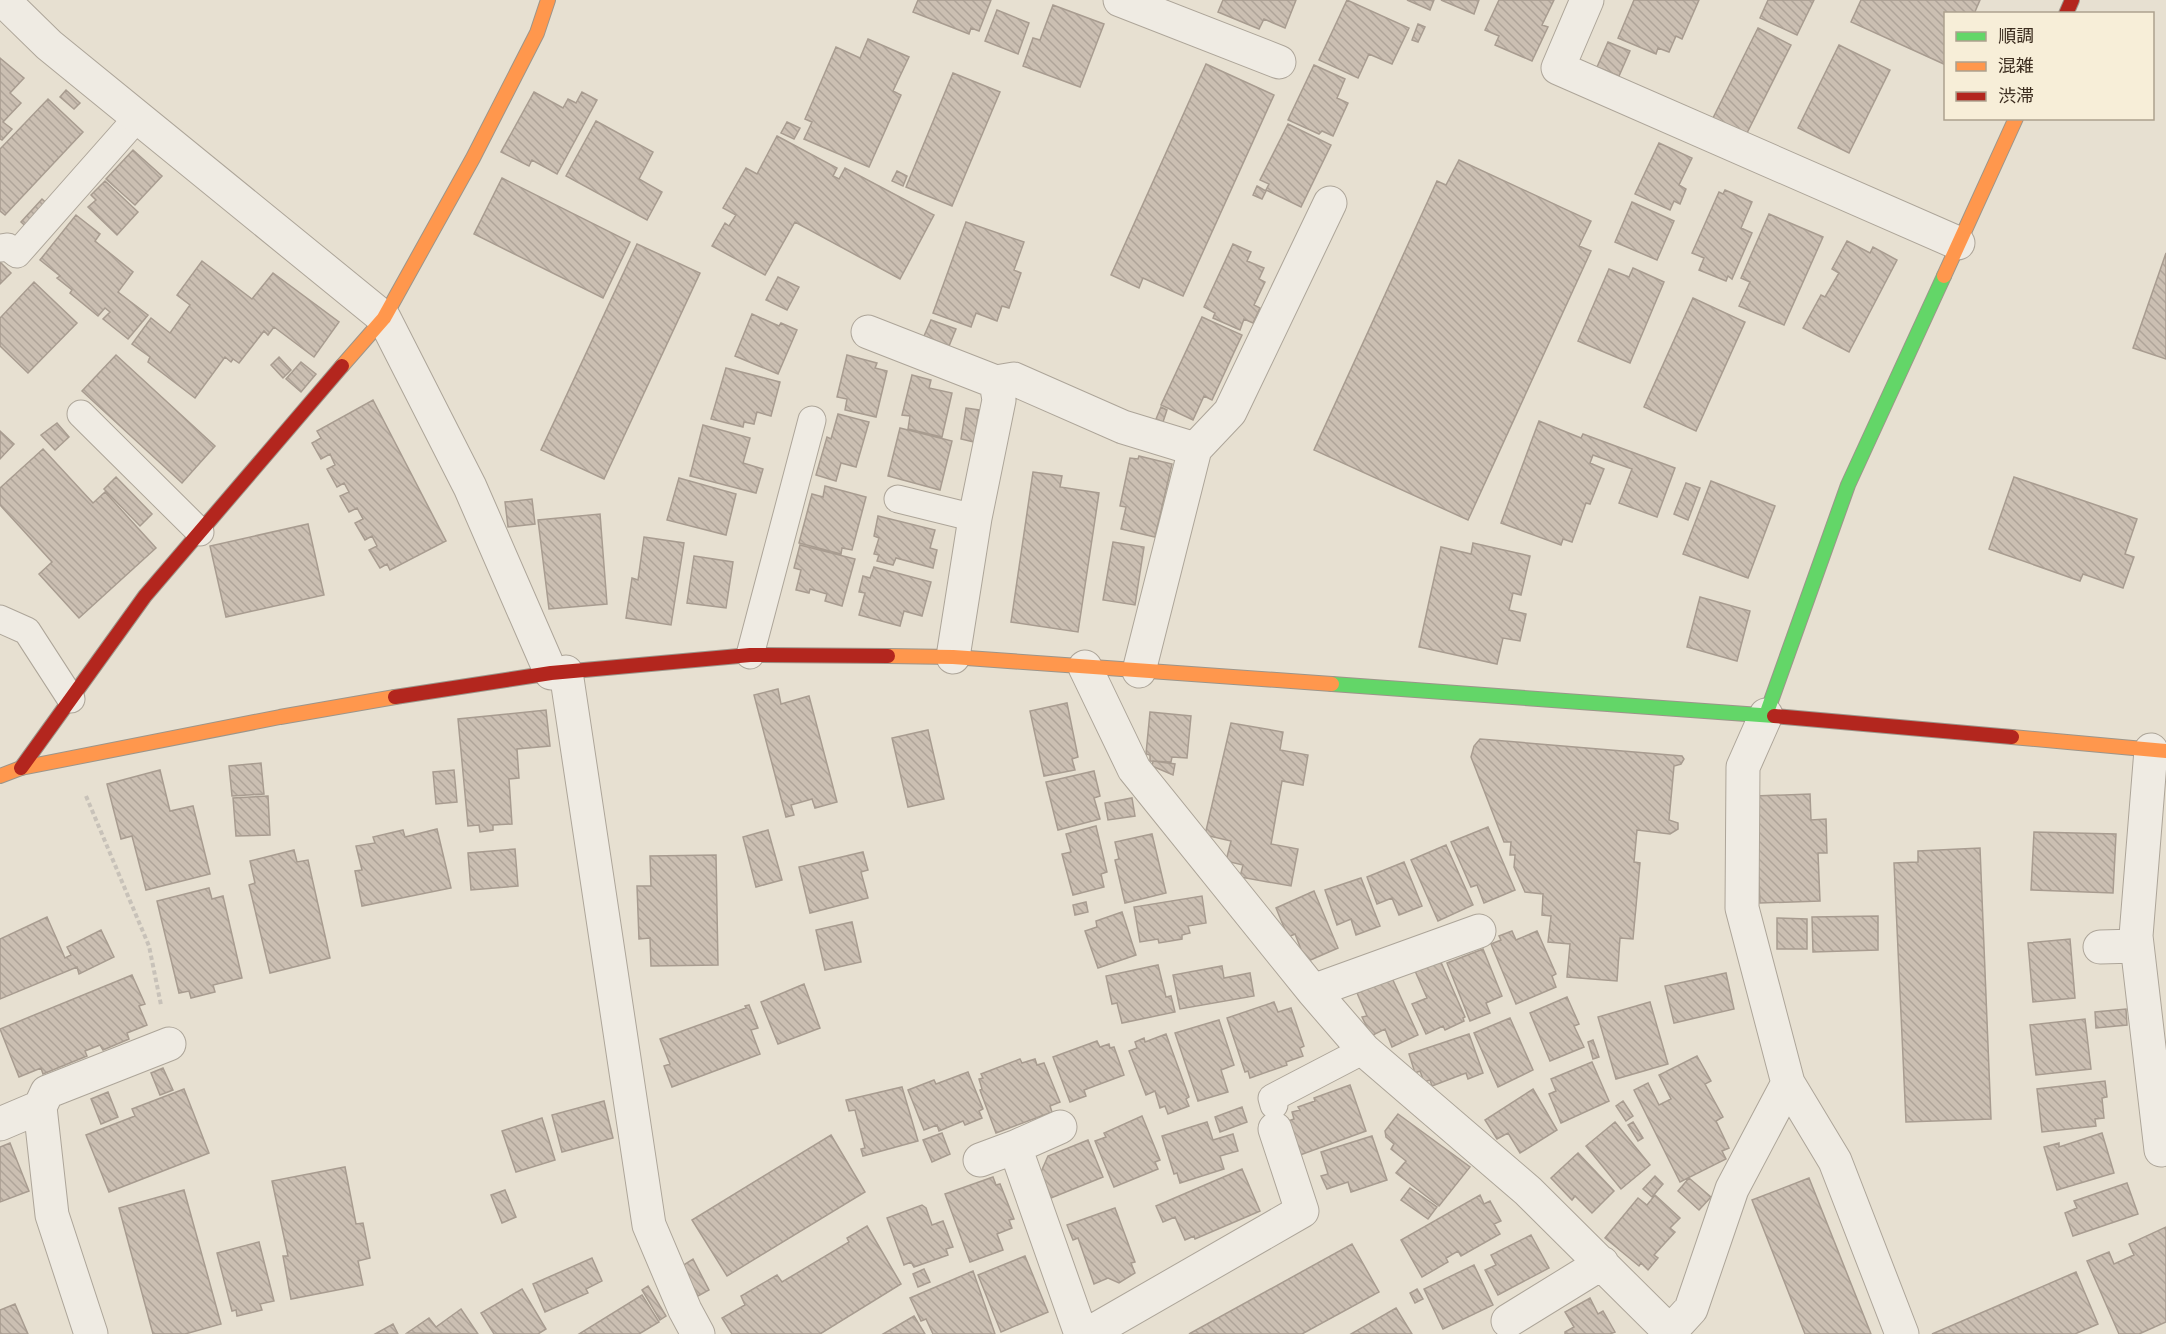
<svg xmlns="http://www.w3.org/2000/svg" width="2166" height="1334" font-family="Spectral,'Noto Sans JP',serif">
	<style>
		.building { fill: url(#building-back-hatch); stroke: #a89c90; stroke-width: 1.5 }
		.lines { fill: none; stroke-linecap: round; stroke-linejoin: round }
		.lane-casing { stroke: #ada599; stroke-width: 29 }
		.street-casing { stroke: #ada599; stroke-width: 35 }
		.fast-casing { stroke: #9c958a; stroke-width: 16 }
		.slow-casing { stroke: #9c958a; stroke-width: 16 }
		.jam-casing { stroke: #9c958a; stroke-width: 16 }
		.path { stroke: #c8c2b9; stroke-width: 4; stroke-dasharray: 4.5 3; stroke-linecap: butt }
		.lane { stroke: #efebe3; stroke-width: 27 }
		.street { stroke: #efebe3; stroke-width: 33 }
		.fast { stroke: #63d668; stroke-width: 14 }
		.slow { stroke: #ff974d; stroke-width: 14 }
		.jam { stroke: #b3261e; stroke-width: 14 }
	</style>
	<defs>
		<pattern id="building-back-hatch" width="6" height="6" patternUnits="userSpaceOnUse" patternTransform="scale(1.5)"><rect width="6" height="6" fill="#cbbfb2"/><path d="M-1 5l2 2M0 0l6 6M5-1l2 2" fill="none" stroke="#afa499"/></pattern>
	</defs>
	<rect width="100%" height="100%" fill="#e7e0d1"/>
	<path class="building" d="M918,0H991L979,31L971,28L969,34L913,12Z
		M1223,0H1296L1285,28L1264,19L1259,29L1218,12Z
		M1347,0L1409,28L1392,64L1369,54L1358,78L1319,60Z
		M1407,0H1434L1430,10Z
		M1441,0H1479L1474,14Z
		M1499,0H1554L1542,25L1548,27L1532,61L1495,45L1499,36L1485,30Z
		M1634,0H1699L1682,39L1676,36L1669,52L1658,48L1656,54L1618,38Z
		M1768,0H1814L1797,35L1760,18Z
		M1861,0H1980L1974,14H1946V65L1851,22Z
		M1053,5L1104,24L1080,87L1023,66L1033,38L1040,40Z
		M997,10L1029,23L1018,54L985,41Z
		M1418,24L1425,27L1418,42L1412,40Z
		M1758,28L1791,45L1746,135L1713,118Z
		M868,39L909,57L893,91L901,95L869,167L804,139L812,122L805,119L836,47L860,58Z
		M1608,42L1630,51L1619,76L1597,67Z
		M1839,45L1890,70L1849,153L1798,128Z
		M0,58L24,78L10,93L21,103L3,122L12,129L2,140L0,139Z
		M1206,64L1274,95L1183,296L1143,278L1139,288L1111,275Z
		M1314,65L1345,79L1337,98L1348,103L1333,136L1322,131L1319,134L1288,120Z
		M953,73L1000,92L952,206L906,187Z
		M66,90L80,103L74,109L60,97Z
		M534,92L563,108L568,99L576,103L582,92L597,100L557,174L532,160L529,166L501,152Z
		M48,99L83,132L5,215L0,211V149Z
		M596,121L653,152L639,179L662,192L647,220L566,176Z
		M787,122L800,128L794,139L781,133Z
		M1288,124L1331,145L1301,207L1266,190L1269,184L1260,180Z
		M777,136L837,168L833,176L839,179L845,168L934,215L900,279L795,222L765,275L712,246L725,223L729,226L736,215L723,208L746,168L757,174Z
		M1659,143L1692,158L1679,185L1686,189L1680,204L1674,201L1670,210L1635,194Z
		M133,150L162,176L135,205L106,179Z
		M1459,160L1591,221L1579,246L1591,251L1468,520L1314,450L1437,181L1446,185Z
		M897,171L907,176L903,186L892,181Z
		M502,178L630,242L603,298L474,234Z
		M105,181L138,212L117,235L88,207L96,200L91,195Z
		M1257,186L1266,191L1262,199L1253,195Z
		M1725,190L1752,202L1741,228L1752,233L1732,279L1728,276L1726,281L1699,270L1704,258L1692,253L1719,192L1723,194Z
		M42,199L53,209L32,232L21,222Z
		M1632,202L1674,221L1657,260L1615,242Z
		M1769,214L1823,237L1784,325L1739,306L1750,282L1741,278Z
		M76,215L100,234L95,241L133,272L118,292L148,315L128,339L103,319L110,312L105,308L98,316L70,293L72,290L57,278L60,276L40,260Z
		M966,222L1024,242L1014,270L1021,273L1009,308L1002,306L997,321L976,313L971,327L933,313Z
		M1847,241L1870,253L1873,247L1897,260L1849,352L1803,328L1821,295L1825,297L1839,273L1832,269Z
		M637,244L700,273L604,479L541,450Z
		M1233,244L1251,252L1247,261L1264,268L1259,279L1265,282L1254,305L1260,308L1253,323L1244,319L1240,330L1213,318L1215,313L1204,307Z
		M2166,253V359L2133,348Z
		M202,261L252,299L273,273L339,322L314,357L274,327L268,335L264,331L239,363L233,359L231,362L225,357L195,398L148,362L150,357L132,344L151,318L170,333L190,305L177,295Z
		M0,262L11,273L0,284Z
		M1633,268L1664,282L1630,363L1578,341L1609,269L1629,277Z
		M778,277L799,287L787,310L766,300Z
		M34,282L77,323L28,373L0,346V318Z
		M1693,298L1745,322L1696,431L1644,407Z
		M752,314L779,326L781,323L797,330L778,374L735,356Z
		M1202,317L1242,335L1212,400L1204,396L1193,420L1161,405Z
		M931,320L956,329L949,346L924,336Z
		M116,355L215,446L182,483L82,391Z
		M847,355L877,363L875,368L887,371L876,417L845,410L847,399L837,397Z
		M279,357L291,370L283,378L271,365Z
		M301,362L316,374L301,392L286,379Z
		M726,368L780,382L771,416L757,412L754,424L744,422L743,427L711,419Z
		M912,375L931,380L929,388L952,393L942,437L908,429L910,416L902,415Z
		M373,400L446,541L390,570L387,564L380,568L369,550L377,546L372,536L365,540L355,523L363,519L357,508L349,512L340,496L349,492L344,483L337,487L327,469L335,465L330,454L321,459L312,443L321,438L317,431Z
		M1161,407L1167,410L1163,422L1156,419Z
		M966,408L979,410L974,442L961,439Z
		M838,414L869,422L856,467L841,463L836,481L816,475L827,437L831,439Z
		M1539,421L1581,438L1583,434L1675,468L1657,517L1619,503L1632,469L1593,455L1590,463L1604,469L1590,504L1586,503L1572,542L1563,539L1561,545L1501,523Z
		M57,423L69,437L55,450L41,435Z
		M703,425L750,438L743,463L763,469L756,493L690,476Z
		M900,428L952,441L940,490L888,476Z
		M0,431L14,444L0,459Z
		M43,449L93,503L105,492L156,548L79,618L39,574L52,562L0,505V488Z
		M1139,456L1172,464L1155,537L1121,529L1126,507L1120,506L1130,458L1138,459Z
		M1033,472L1062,476L1060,487L1099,493L1078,632L1011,622Z
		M116,477L152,514L140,526L104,489Z
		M2014,477L2137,519L2125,554L2134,557L2123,588L2083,574L2080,581L1989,549Z
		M679,478L736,494L726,535L667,520Z
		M1711,481L1775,506L1748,578L1683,554Z
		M1686,483L1700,488L1688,520L1674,514Z
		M825,486L866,497L852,550L842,548L841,554L799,543L812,494L823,497Z
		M532,499L535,524L508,527L505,502Z
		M600,514L607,604L549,609L538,520Z
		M878,516L935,530L930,548L937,550L933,568L896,558L893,565L877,561L879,555L874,554L879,538L874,536Z
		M308,524L324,595L226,617L210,546Z
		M644,537L684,543L671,625L626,618L632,578L638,580Z
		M1113,542L1144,547L1135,605L1103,600Z
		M1473,543L1530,556L1521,595L1513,593L1509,610L1526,614L1520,641L1503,638L1497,664L1419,647L1441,547L1471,554Z
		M800,545L855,559L842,606L825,601L827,594L810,589L809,593L796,590L801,570L794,568Z
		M694,556L733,562L726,608L687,603Z
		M874,567L931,582L922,616L904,611L900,626L859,615L865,593L859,592L863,576L870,578Z
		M1700,597L1750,611L1737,661L1687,647Z
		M778,689L781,704L809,696L837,802L815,808L812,799L791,805L794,815L786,817L754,695Z
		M1067,703L1078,757L1072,759L1075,770L1044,776L1030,711Z
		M546,710L550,746L517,749L519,778L509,779L512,824L493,825V830L480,832L479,825L468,826L458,719Z
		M1150,712L1191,716L1187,758L1172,757L1171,762L1150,761V755L1146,754Z
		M1231,723L1283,732L1280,750L1308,755L1303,785L1282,781L1271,844L1298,849L1291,886L1240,877L1243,865L1226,861L1231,841L1205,835Z
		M928,730L944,799L908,807L892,738Z
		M1480,739L1682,756L1684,759L1681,764L1674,766L1669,820L1678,823V829L1670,834L1637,830L1634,862L1640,863L1633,939L1620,938L1617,981L1567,977L1570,944L1548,942L1551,916L1542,915L1543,894L1525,892L1514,867L1515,855H1510L1511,842H1504L1471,757L1474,746Z
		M1153,761L1175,764L1173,775L1152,766Z
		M261,763L264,794L232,796L229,766Z
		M160,770L170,811L193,806L210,874L146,890L132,836L121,839L107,784Z
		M454,770L457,802L436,804L433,772Z
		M1094,771L1100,796L1094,798L1100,819L1058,830L1046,782Z
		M1810,794L1811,820L1826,819L1827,853H1818L1820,901L1760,903L1755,796Z
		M268,796L270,835L236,836L233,798Z
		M1132,798L1135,816L1108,820L1105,803Z
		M1096,826L1107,872L1101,874L1104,887L1073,895L1062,854L1071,852L1066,834Z
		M1488,827L1515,890L1484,903L1477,885L1471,887L1451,842Z
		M437,829L451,888L362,906L355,871L362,870L356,846L375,843L373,837L403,830L405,837Z
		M768,830L782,880L756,887L743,837Z
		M2034,832L2116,834L2113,893L2031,890Z
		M1152,834L1166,893L1125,903L1115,860L1119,859L1115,842Z
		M1446,845L1473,905L1438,921L1411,860Z
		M1980,848L1991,1119L1906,1122L1894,863L1918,862V851Z
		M515,849L518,886L471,890L468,853Z
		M294,850L297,862L308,860L330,958L270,973L249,885L255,883L250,861Z
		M863,852L868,870L861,872L868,898L810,913L799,867Z
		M716,855L718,965L651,966L650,938L639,939L637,886H651L650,856Z
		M1404,862L1422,906L1399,915L1392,898L1377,904L1367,877Z
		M1361,878L1380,926L1356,935L1351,919L1337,925L1325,890Z
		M209,888L212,899L223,896L242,978L213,985L215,992L191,998L189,991L179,993L157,901Z
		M1314,891L1338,948L1306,962L1295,934L1288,937L1276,908Z
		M1202,896L1206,923L1188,926L1190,933L1182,935V939L1159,943L1158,939L1140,942L1134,907Z
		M1086,902L1088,912L1075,915L1073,905Z
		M1122,912L1136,955L1098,968L1085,931L1097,927L1096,921Z
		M1878,916V950L1813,952L1812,917Z
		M47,917L65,958L71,955L67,947L101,930L114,957L79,974L77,967L0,999V939Z
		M1777,918L1807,919V949H1777Z
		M852,922L861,962L825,970L816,930Z
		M1512,931L1516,940L1537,931L1556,974L1552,976L1556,987L1516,1004L1491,944L1501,940L1499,936Z
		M2070,939L2075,998L2033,1002L2028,943Z
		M1483,949L1502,996L1486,1003L1490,1013L1470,1021L1447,963Z
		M1440,960L1465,1017L1463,1018L1464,1021L1445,1030L1443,1026L1426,1034L1412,1004L1427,998L1415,971Z
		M1158,965L1166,997L1171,996L1175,1012L1122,1023L1117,1003L1112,1004L1106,976Z
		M1222,966L1224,978L1250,973L1254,996L1180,1009L1173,975Z
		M1726,973L1734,1009L1674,1023L1665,986Z
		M132,975L145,1004L139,1006L147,1025L127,1033L129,1039L103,1050L100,1045L85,1051L87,1056L43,1074L41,1068L19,1077L0,1029Z
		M1392,978L1418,1035L1392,1047L1385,1029L1371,1036L1362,1017L1367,1016L1357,993Z
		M804,984L820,1028L778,1044L761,1002Z
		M1567,997L1579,1024L1574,1026L1584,1047L1550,1061L1530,1013Z
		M1274,1002L1278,1012L1291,1008L1304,1046L1300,1048L1303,1056L1286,1062L1287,1065L1250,1078L1248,1071L1245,1072L1227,1018Z
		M1650,1002L1668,1064L1616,1079L1598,1017Z
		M749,1005L758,1028L751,1030L760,1054L672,1087L664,1066L670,1064L660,1039L746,1008L745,1006Z
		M2126,1009L2127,1025L2096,1028L2095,1012Z
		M1510,1018L1533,1070L1498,1087L1474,1033Z
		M2085,1019L2091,1069L2036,1075L2030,1025Z
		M1219,1020L1234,1065L1221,1070L1228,1092L1198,1101L1175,1033Z
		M1166,1034L1189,1097L1186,1099L1189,1106L1168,1114L1165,1106L1160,1108L1155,1091L1146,1095L1129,1051L1137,1048L1135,1042L1144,1038L1145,1042Z
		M1469,1034L1483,1073L1468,1079L1466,1073L1432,1086L1430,1080L1424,1082L1420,1071L1415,1073L1409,1054Z
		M1593,1040L1599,1057L1593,1059L1588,1042Z
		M1097,1041L1100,1047L1109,1044L1110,1048L1114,1047L1124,1075L1084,1090L1086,1096L1070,1102L1053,1057Z
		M1697,1056L1711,1081L1705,1084L1723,1117L1716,1121L1729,1148L1722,1151L1726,1159L1680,1182L1634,1090L1648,1083L1659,1105L1671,1099L1659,1075Z
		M1020,1059L1022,1063L1035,1059L1037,1065L1044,1063L1060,1102L1050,1106L1052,1112L996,1133L980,1090L982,1089L979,1079L983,1078L981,1074Z
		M1592,1062L1609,1101L1561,1123L1549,1094L1556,1091L1551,1079Z
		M163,1068L173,1090L160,1095L151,1073Z
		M968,1072L983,1109L979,1111L982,1118L965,1125L963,1121L939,1131L937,1125L924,1130L908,1090L934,1080L936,1084Z
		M2105,1081L2107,1097L2102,1098L2104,1118L2095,1119L2096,1126L2042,1132L2037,1089Z
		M1350,1085L1366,1131L1300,1155L1288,1121L1294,1119L1292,1112L1300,1110L1298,1107L1315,1101L1314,1098Z
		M902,1087L918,1141L863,1156L861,1149L865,1148L855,1110L849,1111L846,1100Z
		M184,1089L209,1153L109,1192L86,1135L135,1116L132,1109Z
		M1533,1089L1557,1130L1520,1153L1508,1133L1497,1139L1485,1120Z
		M108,1092L118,1117L101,1124L91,1099Z
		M604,1101L613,1138L562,1152L552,1115Z
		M1623,1101L1633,1116L1626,1121L1616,1106Z
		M1242,1107L1247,1122L1220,1132L1215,1117Z
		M1398,1114L1470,1167L1439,1206L1396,1173L1406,1161L1391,1149L1394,1144L1386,1137L1385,1131Z
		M1142,1116L1160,1160L1155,1162L1158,1169L1114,1187L1095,1141L1106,1137L1104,1133Z
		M542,1118L555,1160L516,1172L502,1131Z
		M1207,1122L1213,1140L1233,1134L1238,1151L1220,1156L1224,1169L1180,1183L1177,1173L1174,1174L1162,1136Z
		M1615,1122L1650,1165L1621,1189L1586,1146Z
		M1633,1122L1643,1138L1638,1141L1628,1125Z
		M942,1133L950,1154L932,1162L923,1140Z
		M2102,1133L2114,1173L2057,1190L2044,1147L2059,1143V1147Z
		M831,1135L865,1192L727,1276L692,1220Z
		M1372,1136L1387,1180L1351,1192L1348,1182L1327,1189L1321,1176L1328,1174L1321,1152Z
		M1088,1140L1103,1177L1051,1198L1041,1172L1048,1156Z
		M10,1143L29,1191L0,1202V1147Z
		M1578,1153L1614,1191L1592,1213L1575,1196L1572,1200L1551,1178Z
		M345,1167L356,1224L363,1223L370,1258L358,1261L363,1285L291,1299L283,1256H288L272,1181Z
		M1242,1169L1260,1211L1195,1239L1194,1236L1185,1240L1175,1217L1163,1222L1156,1206Z
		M1655,1176L1663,1184L1652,1197L1643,1189Z
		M993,1177L996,1185L1000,1184L1014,1219L1009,1220L1012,1228L997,1234L1003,1250L970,1262L945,1194Z
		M1689,1178L1711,1197L1699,1210L1678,1191Z
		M1809,1178L1871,1334H1805L1752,1200Z
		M2127,1183L2138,1214L2073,1236L2065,1213L2077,1208L2074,1201Z
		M1410,1188L1437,1207L1428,1219L1401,1200Z
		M184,1190L221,1324L185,1334H153L119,1208Z
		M505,1190L516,1217L502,1223L491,1195Z
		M1480,1195L1484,1204L1490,1201L1501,1221L1494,1224L1500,1234L1461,1256L1458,1251L1446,1258L1448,1262L1422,1277L1401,1240Z
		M1655,1195L1680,1218L1670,1228L1675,1232L1654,1255L1658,1258L1648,1270L1641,1263L1639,1266L1605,1238L1638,1198L1647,1205Z
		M922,1205L926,1208L932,1225L943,1221L953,1247L946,1249L948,1255L914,1267L911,1262L904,1265L887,1218Z
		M1115,1208L1135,1262L1131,1263L1135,1273L1119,1283L1108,1278L1094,1284L1078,1238L1073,1240L1067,1225Z
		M867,1226L901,1284L820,1334H732L722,1318L745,1305L741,1296L777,1275L782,1282L849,1242L847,1238Z
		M2166,1227V1322L2139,1334H2119L2087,1261L2109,1252L2114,1264L2134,1255L2129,1244Z
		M1531,1235L1549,1268L1498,1295L1485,1270L1496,1265L1491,1255Z
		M259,1242L274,1301L260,1304L262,1310L237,1316L236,1310L232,1311L217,1253Z
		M1352,1244L1379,1292L1302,1334H1189Z
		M1025,1256L1048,1312L1001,1332L978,1275Z
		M592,1258L602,1281L586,1289L588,1293L545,1312L533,1284Z
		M693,1259L709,1290L698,1296L682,1266Z
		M1474,1265L1493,1305L1443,1329L1424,1289Z
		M924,1269L930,1282L918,1287L913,1274Z
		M973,1271L995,1334H933L926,1319L921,1321L910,1298Z
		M2076,1272L2098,1324L2075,1334H1932Z
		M648,1286L666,1316L660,1320L642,1290Z
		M522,1289L546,1329L538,1334H494L481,1313Z
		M1417,1289L1423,1299L1415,1303L1410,1293Z
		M642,1295L659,1322L639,1334H579Z
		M1590,1298L1598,1314L1603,1311L1615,1332L1610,1334H1565V1332L1574,1327L1565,1312Z
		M15,1304L28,1334H0V1310Z
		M1396,1308L1412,1334H1351Z
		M461,1309L478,1334L407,1333L429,1318L436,1327Z
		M914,1316L925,1334H883Z
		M393,1324L398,1334H375Z"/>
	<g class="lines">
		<g class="lane-casing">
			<path id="lane" d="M0,248L8,247L17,254L138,117
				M81,414L200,532
				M898,499L975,518
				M0,619L27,631L71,699
				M750,655L812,420
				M1274,1105L1272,1098L1364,1050"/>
		</g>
		<g class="street-casing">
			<path id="street" d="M3,0L49,45L384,318L470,487L551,673
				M1120,0L1279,62
				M1587,0L1558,68L1958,243
				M868,332L996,382L999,400L975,518L953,657
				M996,382L1014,379L1123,427L1195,449
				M1085,667L1134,769L1313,991L1364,1050L1528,1191L1672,1334
				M1139,671L1195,449L1230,412L1330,203
				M566,672L649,1225L685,1310L698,1334
				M1766,715L1743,767L1742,908L1788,1083L1835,1161L1902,1334
				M2151,750L2136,936L2161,1150
				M2100,947L2137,946
				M1313,991L1479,931
				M40,1107L52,1215L91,1334
				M0,1124L40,1107L47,1092L169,1044
				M1060,1127L1015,1147L1081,1334
				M980,1160L1015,1147
				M1508,1321L1602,1263
				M1670,1332L1691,1309L1732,1189L1788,1083
				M1088,1334L1302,1211L1275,1129"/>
		</g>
		<g class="fast-casing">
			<path id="fast" d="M1332,684L1774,716
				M1766,715L1848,485L1944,276"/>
		</g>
		<g class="slow-casing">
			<path id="slow" d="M1944,276L2016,118
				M342,366L384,318L473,158L537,33L548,0
				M888,656L953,657L1332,684
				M2012,737L2166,751
				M0,776L21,768L280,717L395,697"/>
		</g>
		<g class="jam-casing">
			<path id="jam" d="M2066,14L2072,0
				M395,697L551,673L750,655L888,656
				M1774,716L2012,737
				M21,768L145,596L342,366"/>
		</g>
		<path class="path" d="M86,796L149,946L161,1005"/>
		<use href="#lane" class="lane"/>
		<use href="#street" class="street"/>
		<use href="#fast" class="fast"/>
		<use href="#slow" class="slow"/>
		<use href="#jam" class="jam"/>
	</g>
	<rect x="1944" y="12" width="210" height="108" fill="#f7eed8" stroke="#ada18e" stroke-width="1.5"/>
	<rect x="1956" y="32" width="30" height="9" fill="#63d668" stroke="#ada18e" stroke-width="1.5"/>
	<text x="1998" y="42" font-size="18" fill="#3d2e20">順調</text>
	<rect x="1956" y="62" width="30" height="9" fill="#ff974d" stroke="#ada18e" stroke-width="1.5"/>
	<text x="1998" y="72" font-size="18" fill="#3d2e20">混雑</text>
	<rect x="1956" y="92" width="30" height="9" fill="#b3261e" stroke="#ada18e" stroke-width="1.5"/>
	<text x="1998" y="102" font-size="18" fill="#3d2e20">渋滞</text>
</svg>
